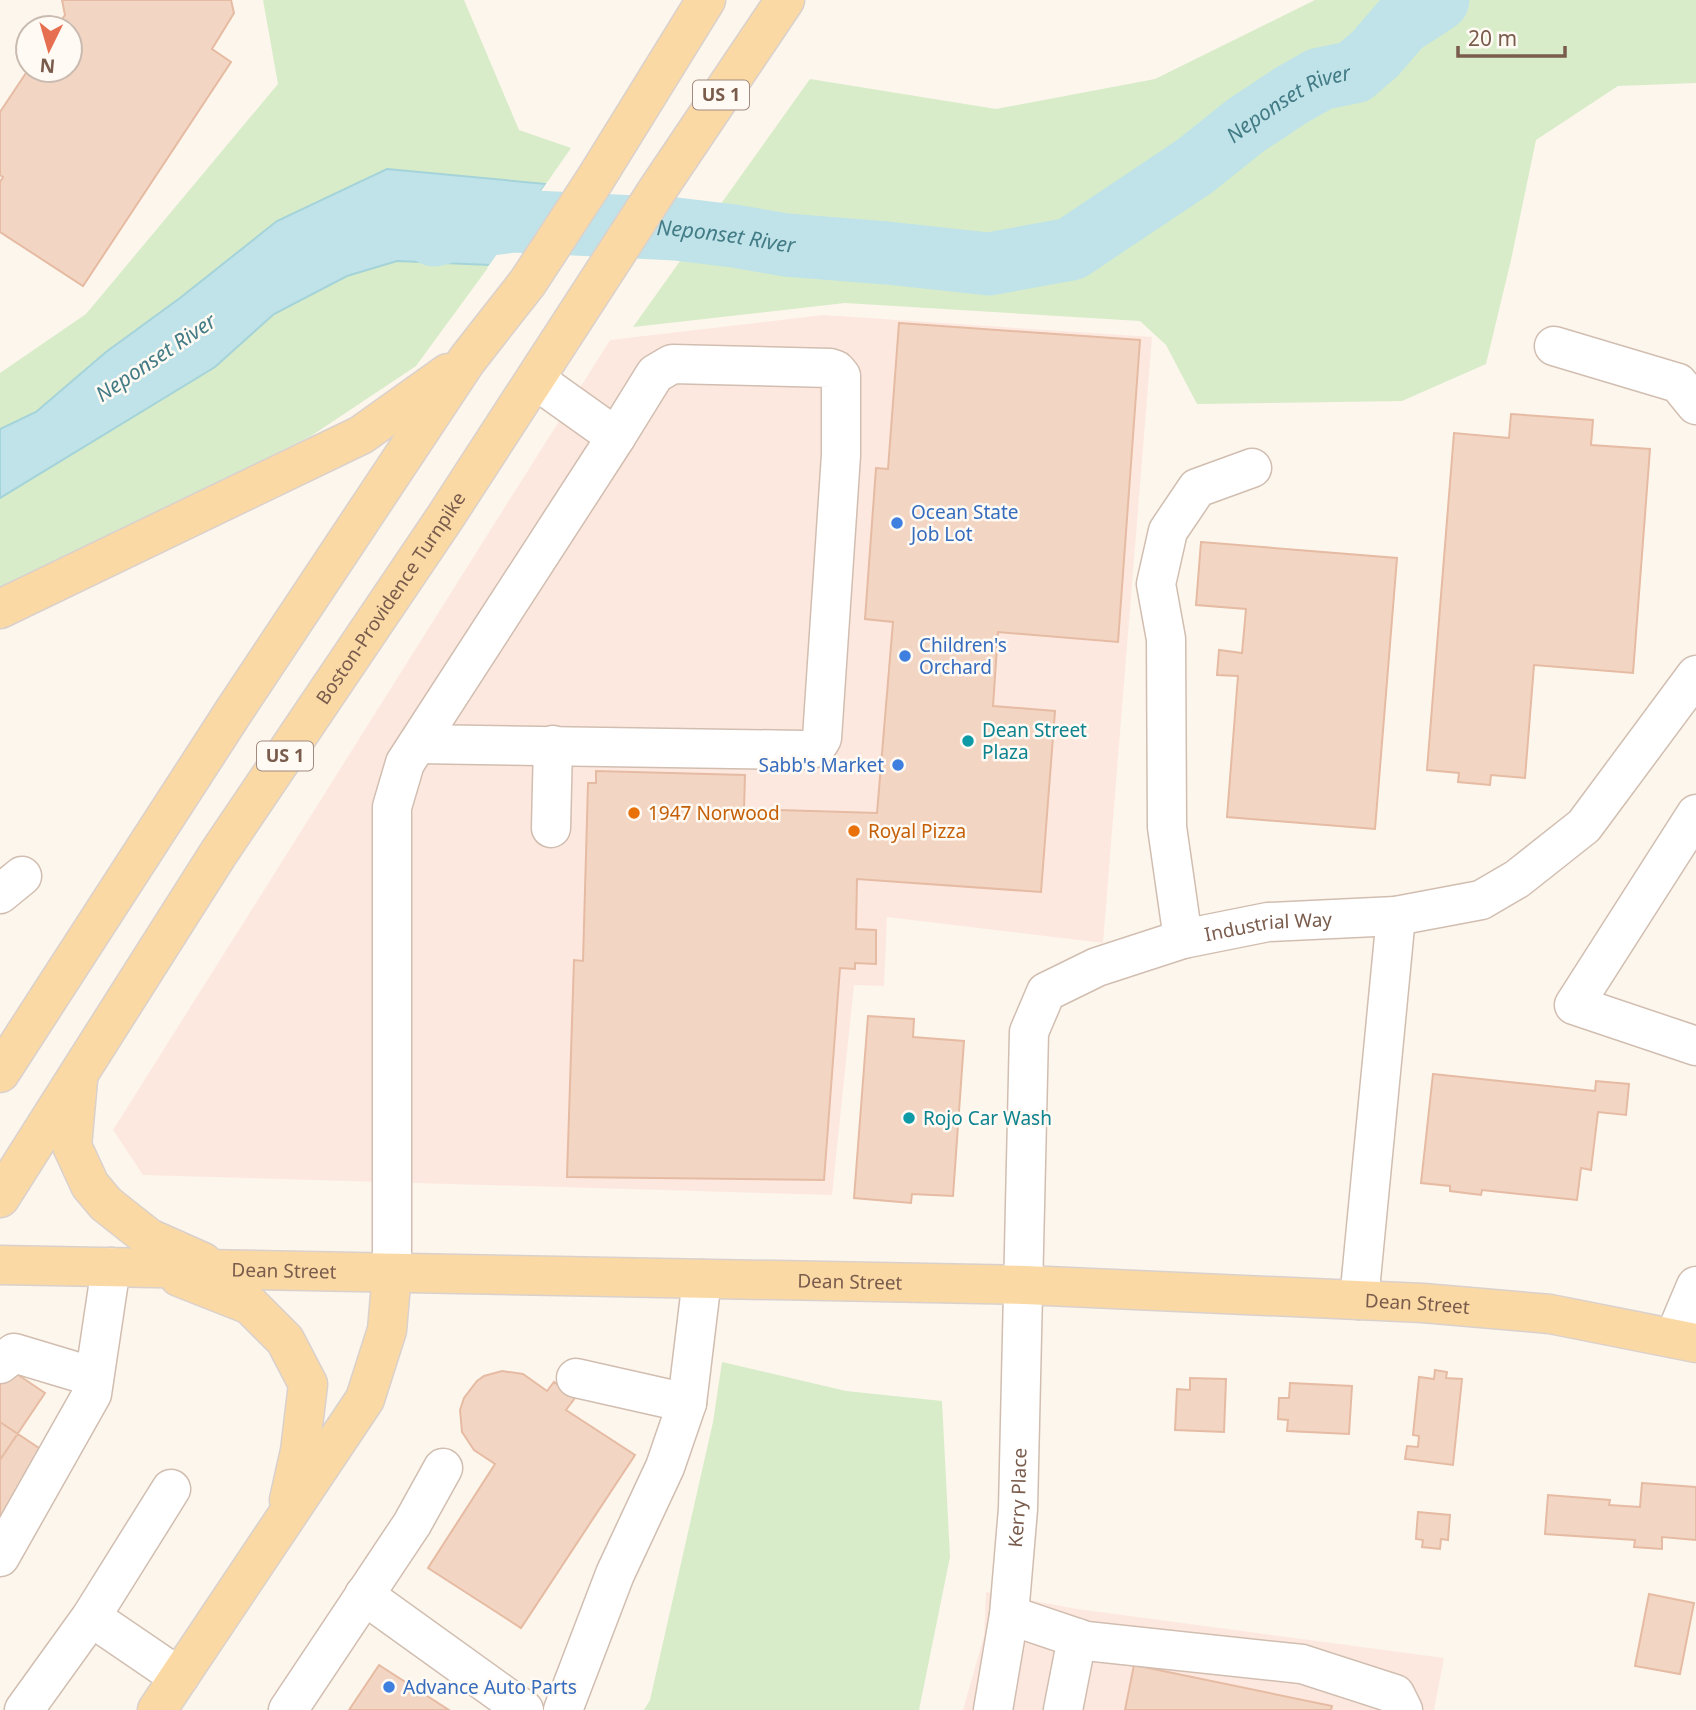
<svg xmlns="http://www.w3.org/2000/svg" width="1696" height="1710" font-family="'Noto Sans',sans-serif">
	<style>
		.commercial { fill: #fde8e0 }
		.green { fill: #d8ecc9 }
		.water { fill: #bfe3e8; stroke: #a5d3da; stroke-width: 2 }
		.pier { fill: #fdf6ec }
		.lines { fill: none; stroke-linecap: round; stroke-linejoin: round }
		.river { stroke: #bfe3e8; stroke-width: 63 }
		.building { fill: #f3d5c3; stroke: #e6bba3; stroke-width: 2 }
		.minor-casing { stroke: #d1beb0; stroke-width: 41 }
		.major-casing { stroke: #dad1cd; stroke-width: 41 }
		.minor { stroke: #fff; stroke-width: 38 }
		.major { stroke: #fbd9a5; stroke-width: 38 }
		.shop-dot { fill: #3f7fe0; stroke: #fffaf3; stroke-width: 2.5 }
		.culture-dot { fill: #0f9aa8; stroke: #fffaf3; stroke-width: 2.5 }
		.food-dot { fill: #e8710a; stroke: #fffaf3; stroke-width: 2.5 }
		.labels { text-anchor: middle; stroke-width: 5; stroke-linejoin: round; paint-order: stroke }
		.shield { fill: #fffaf3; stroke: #a28b7f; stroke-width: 2 }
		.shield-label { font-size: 18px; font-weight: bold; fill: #7a5c4d }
		.shop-label { font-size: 19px; fill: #366cbe; stroke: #fffaf3; text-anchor: start }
		.street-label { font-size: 19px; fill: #7a5c4d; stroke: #fffaf3 }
		.culture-label { font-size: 19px; fill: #0d838f; stroke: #fffaf3; text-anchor: start }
		.food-label { font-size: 19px; fill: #c56008; stroke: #fffaf3; text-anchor: start }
		.water-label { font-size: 21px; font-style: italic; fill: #437c86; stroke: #fffaf3 }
	</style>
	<rect width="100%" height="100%" fill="#fdf6ec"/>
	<path class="commercial" d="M823,315L1152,337L1103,943L887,917L884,986L854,985L832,1195L143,1175L113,1130L610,340Z
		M986,1592L1077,1609L1444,1658L1434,1710H963L984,1636Z"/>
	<path class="green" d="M263,0H464L519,130L571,148L546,184L387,169L277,221L180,298L106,352L36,412L0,429V373L86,314L278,84Z
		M1315,0H1696V83L1618,86L1536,140L1511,260L1486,364L1402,401L1197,404L1166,345L1140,321L845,303L633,327L810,79L996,109L1155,79Z
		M397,261L490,265L416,366L311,436L0,590V498L215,367L274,314L347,276Z
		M722,1362L846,1391L942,1401L950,1557L919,1710H644L650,1700L713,1422Z"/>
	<path class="water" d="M387,169L546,184L490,265L397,261L347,276L274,314L215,367L0,498V429L36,412L106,352L180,298L277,221Z"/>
	<path class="pier" d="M548,181L549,186L493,267L487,268Z"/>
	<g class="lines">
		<path class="river" id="s1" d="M434,235L460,228L514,221L676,229L734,236L786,245L887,253L989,264L1071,249L1195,166L1245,126L1290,96L1320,79L1354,72L1375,54L1401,24L1438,0"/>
	</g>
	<path class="building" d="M62,0H231L234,13L212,49L231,62L83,286L0,232V182L3,177L0,175V112L28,70H70V28H56L65,15Z
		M899,323L1140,340L1118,642L998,632L993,706L1055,711L1041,892L857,879L856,929L876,930V964L855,963V969L840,968L824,1180L567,1177L574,960L583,961L588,783H596V771L745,775L744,809L877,813L893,622L865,619L876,468L888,469Z
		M1511,414L1593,420L1591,445L1650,449L1633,673L1534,665L1525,778L1491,775L1490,785L1458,782L1459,773L1427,770L1454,433L1509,438Z
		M1201,542L1397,558L1375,829L1227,817L1238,676L1217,675L1219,650L1242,653L1246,609L1196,605Z
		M868,1016L914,1019L913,1037L964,1041L953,1196L912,1194L911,1203L854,1198Z
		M1433,1074L1595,1091L1596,1081L1629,1084L1626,1115L1598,1112L1591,1170L1581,1168L1577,1200L1482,1190L1481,1195L1450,1191V1186L1421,1183Z
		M2,1364L45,1393L0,1460V1367Z
		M1435,1370L1447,1372L1446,1378L1462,1379L1453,1465L1405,1459L1407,1446L1418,1447L1419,1436L1413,1435L1419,1377L1434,1379Z
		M502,1371L523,1374L547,1391L554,1382L575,1398L566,1410L635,1455L521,1628L428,1568L495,1464L474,1450L462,1432L460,1410L464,1398L477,1381L484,1376Z
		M1190,1378L1226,1379L1224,1432L1175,1430L1177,1389L1190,1390Z
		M1290,1383L1352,1386L1349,1434L1287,1431L1288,1420L1278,1419L1279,1398H1289Z
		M0,1422L45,1452L0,1520Z
		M1642,1483L1696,1487V1540L1662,1537V1549L1634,1547L1635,1540L1545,1534L1548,1495L1610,1500L1609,1505L1640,1507Z
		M1418,1512L1450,1515L1448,1540L1441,1539L1440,1549L1422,1547L1423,1540L1416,1539Z
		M1649,1594L1694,1603L1680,1674L1635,1666Z
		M379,1665L449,1710H349Z
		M1134,1665L1332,1706L1331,1710H1125Z"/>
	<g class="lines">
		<g class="minor-casing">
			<g id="minor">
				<path d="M1554,346L1678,383L1696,405"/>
				<path d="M418,744L803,750C813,750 817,748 822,738L841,455V376L836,370L830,368L672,364L655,374L616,437"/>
				<path d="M1696,814L1574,1005L1696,1046"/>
				<path d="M551,828L553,745"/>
				<path d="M0,894L22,876"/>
				<path d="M1183,939L1167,827L1166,639L1156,584L1168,531L1197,488L1252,468"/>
				<path d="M392,1273V807L405,763L616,437L536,380"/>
				<path d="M1359,1300L1396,916"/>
				<path d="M1674,1338L1696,1286"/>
				<path d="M0,1364L14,1353L94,1377"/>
				<path d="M576,1378L687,1403"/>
				<path d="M0,1557L92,1394L111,1267"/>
				<path d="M364,1595L524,1710"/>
				<path d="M1009,1615L1086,1641L1302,1664L1395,1694L1403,1710"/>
				<path d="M91,1617L179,1677"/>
				<path d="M24,1710L91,1617L171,1489"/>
				<path d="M288,1710L412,1524L443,1468"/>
				<path d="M563,1710L615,1574L665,1467L687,1403L702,1279"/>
				<path id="s2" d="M993,1710L1009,1615L1018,1509L1029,1032L1046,992L1097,967L1183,939L1268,922L1396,916L1481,900L1517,879L1584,826L1696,675"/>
				<path d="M1063,1710L1077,1638"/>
			</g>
		</g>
		<g class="major-casing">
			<g id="major">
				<path d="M0,609L361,435L448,373"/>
				<path d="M0,1073L234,711L467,360L528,282L596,178L706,0"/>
				<path d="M78,1080L72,1146L90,1185L106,1204L149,1238L203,1262"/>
				<path id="s3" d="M0,1198L218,854L446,516L658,189L785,0"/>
				<path id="s4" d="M0,1265L1025,1285L1423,1303L1550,1314L1696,1343"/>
				<path d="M179,1277L250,1305L285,1340L308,1384L300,1451L289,1500"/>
				<path d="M157,1710L365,1399L387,1330L392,1273"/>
			</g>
		</g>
		<use href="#minor" class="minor"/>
		<use href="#major" class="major"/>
	</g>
	<g class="shop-dot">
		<circle cx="897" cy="523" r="7"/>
		<circle cx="905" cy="656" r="7"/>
		<circle cx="898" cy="765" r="7"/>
		<circle cx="389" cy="1687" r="7"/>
	</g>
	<g class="culture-dot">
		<circle cx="968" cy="741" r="7"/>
		<circle cx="909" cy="1118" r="7"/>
	</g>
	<g class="food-dot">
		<circle cx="634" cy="813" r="7"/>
		<circle cx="854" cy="831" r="7"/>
	</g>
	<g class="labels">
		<g class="shield">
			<rect x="693" y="80.5" width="56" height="29" rx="5"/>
			<rect x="257" y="741.5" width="56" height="29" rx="5"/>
		</g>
		<g class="shield-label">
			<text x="721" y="101">US 1</text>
			<text x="285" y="762">US 1</text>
		</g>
		<g class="shop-label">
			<text x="911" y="519">Ocean State<tspan x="911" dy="22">Job Lot</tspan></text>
			<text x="919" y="652">Children's<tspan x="919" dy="22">Orchard</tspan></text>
			<text x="884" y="772" text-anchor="end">Sabb's Market</text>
			<text x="403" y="1694">Advance Auto Parts</text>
		</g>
		<g class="street-label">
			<text dy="7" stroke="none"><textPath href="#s3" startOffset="716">Boston-Providence Turnpike</textPath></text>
			<text dy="7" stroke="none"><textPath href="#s2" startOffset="957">Industrial Way</textPath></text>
			<text dy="7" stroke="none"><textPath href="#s4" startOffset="284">Dean Street</textPath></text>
			<text dy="7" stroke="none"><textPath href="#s4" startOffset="850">Dean Street</textPath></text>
			<text dy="7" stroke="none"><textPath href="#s4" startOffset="1418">Dean Street</textPath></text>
			<text dy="7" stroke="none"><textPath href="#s2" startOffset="214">Kerry Place</textPath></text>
		</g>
		<g class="culture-label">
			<text x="982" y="737">Dean Street<tspan x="982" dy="22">Plaza</tspan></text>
			<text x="923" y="1125">Rojo Car Wash</text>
		</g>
		<g class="food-label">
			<text x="648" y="820">1947 Norwood</text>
			<text x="868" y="838">Royal Pizza</text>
		</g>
		<g class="water-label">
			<text dy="7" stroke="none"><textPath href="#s1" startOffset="905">Neponset River</textPath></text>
			<text dy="7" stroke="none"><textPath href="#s1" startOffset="294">Neponset River</textPath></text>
			<text transform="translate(156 358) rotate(-34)" y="7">Neponset River</text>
		</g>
	</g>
	<g transform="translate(49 49) rotate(185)"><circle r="33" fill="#fffaf3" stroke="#cabbb1" stroke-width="2"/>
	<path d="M0-5L12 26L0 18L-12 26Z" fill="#e76f51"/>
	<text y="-10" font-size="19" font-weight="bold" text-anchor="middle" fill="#7a5c4d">N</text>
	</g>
	<path d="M1458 46v10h107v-10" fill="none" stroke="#7a5c4d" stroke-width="3.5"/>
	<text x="1468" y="46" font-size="21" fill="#7a5c4d" stroke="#fffaf3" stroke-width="5" paint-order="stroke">20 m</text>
</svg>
